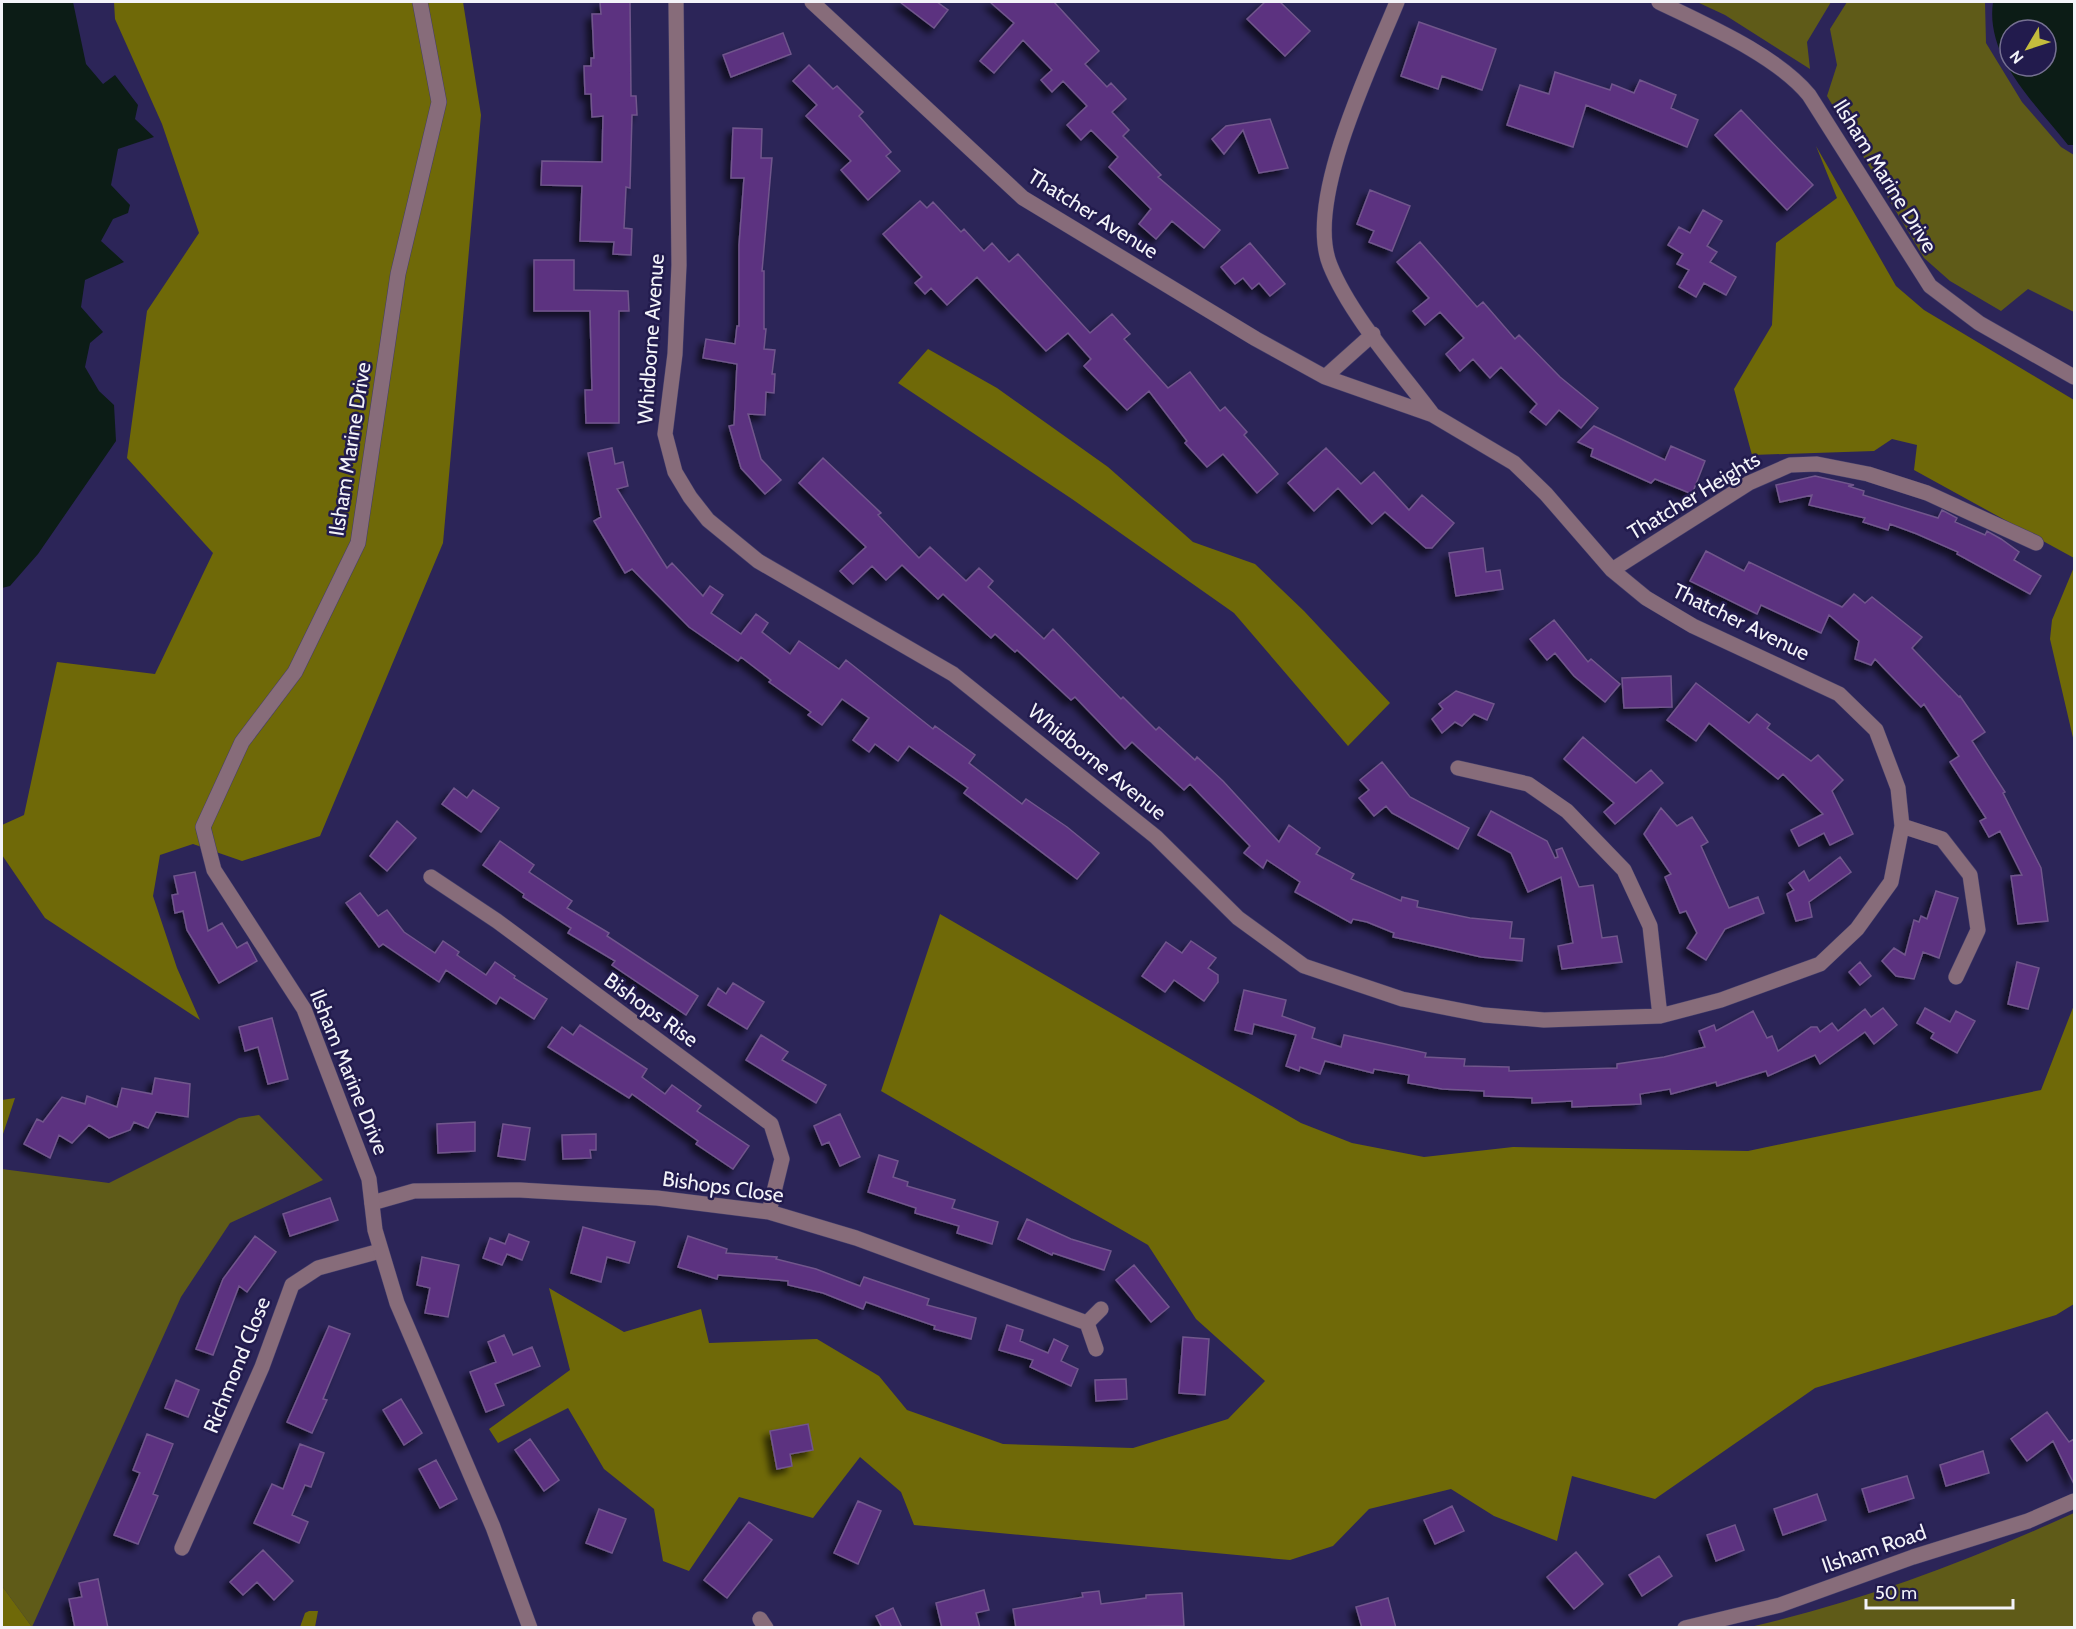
<svg xmlns="http://www.w3.org/2000/svg" width="2076" height="1629" font-family="Cabin,sans-serif">
	<style>
		.green { fill: #5f5b18 }
		.forest { fill: #6f6908; fill-rule: evenodd }
		.water { fill: #0c1c16; fill-rule: evenodd }
		.building { fill: #5b3080; stroke: #71568c; stroke-width: 1.5; filter: url(#shadow) }
		.lines { fill: none; stroke-linecap: round; stroke-linejoin: round }
		.minor-casing { stroke: #443e6b; stroke-width: 16 }
		.tertiary-casing { stroke: #443e6b; stroke-width: 16 }
		.minor { stroke: #876c7a; stroke-width: 15 }
		.tertiary { stroke: #876c7a; stroke-width: 15 }
		.labels { text-anchor: middle; stroke-width: 5; stroke-linejoin: round; paint-order: stroke }
		.street-label { font-size: 21px; fill: #f3f3f9; stroke: #221b4d }
	</style>
	<defs>
		<filter id="shadow"><feDropShadow dx="-5.5" dy="5.5" stdDeviation="3" flood-color="#0009"/></filter>
	</defs>
	<rect width="100%" height="100%" fill="#2c2558"/>
	<path class="green" d="M1697,2H1831L1807,42L1810,69L1725,15Z
		M1847,2H1985L1986,43L2022,102L2061,147L2074,155V312L2028,289L2001,311L1950,281L1924,258L1827,96L1837,65L1830,29Z
		M259,1115L323,1180L230,1223L181,1297L32,1627L2,1586V1169L109,1183L239,1118Z
		M2074,1513V1627H1750C1861,1602 1971,1560 2074,1513Z"/>
	<path class="forest" d="M114,2H463L481,115L443,543L320,836L242,861L193,844L160,855L153,896L177,968L200,1020L45,918L2,855V825L24,815L57,662L155,674L213,553L127,458L147,311L199,233L162,124L115,19Z
		M1816,146L1896,286L1924,310L2074,400V558L1914,470L1917,445L1892,439L1874,451L1752,455L1734,389L1772,325L1776,243L1837,198Z
		M928,349L997,388L1108,467L1193,542L1255,564L1304,611L1390,703L1348,746L1234,613L1072,499L898,383Z
		M2074,567V742L2050,639L2052,620Z
		M940,914L1301,1123L1352,1143L1424,1157L1513,1147L1748,1151L2041,1090L2074,1005V1304L2056,1315L1815,1388L1655,1499L1572,1476L1557,1541L1494,1516L1451,1489L1369,1509L1333,1546L1290,1560L914,1525L901,1492L860,1457L813,1518L739,1497L689,1571L663,1561L654,1509L604,1469L568,1408L498,1443L489,1429L570,1370L549,1288L624,1332L701,1309L709,1343L817,1339L879,1376L907,1410L1003,1444L1133,1448L1228,1419L1265,1381L1196,1319L1148,1245L881,1091ZM808,1425L790,1454L792,1466L777,1469L770,1431Z
		M15,1098L2,1137V1100Z
		M2,1586L32,1627H2Z
		M309,1611H318L315,1627H300L305,1613Z"/>
	<path class="water" d="M2,2H73L86,64L103,84L115,75L138,105L135,119L154,137L118,149L111,185L130,205L128,213L113,219L101,241L124,262L85,280L81,307L103,332L90,343L85,367L99,391L114,405L116,441L38,554L10,586L2,588Z
		M1993,2H2074V145H2068C2036,104 1985,58 1993,2ZM2010,30H2046V66H2010Z"/>
	<path class="building" d="M600,2H630L631,96H636L637,115H632L630,188L626,187L624,228L632,229L631,255L613,254L614,242L580,241L582,186L541,185L542,161L602,162L603,116L592,117L591,94H585L584,66H591V58H594L592,14H601Z
		M900,2H937L948,10L934,28Z
		M990,2H1054L1099,51L1085,64L1107,87L1111,83L1126,99L1112,112L1129,130L1123,136L1161,175L1158,177L1220,230L1204,248L1172,221L1156,239L1139,224L1151,209L1109,167L1118,157L1091,130L1081,140L1067,125L1087,106L1063,81L1052,92L1041,80L1052,70L1023,40L994,73L980,61L1014,23Z
		M1265,2H1280L1310,31L1285,56L1247,19Z
		M1419,22L1496,49L1482,90L1442,76L1438,89L1401,76Z
		M783,33L791,54L731,77L723,55Z
		M809,65L833,89L837,86L863,112L859,116L891,152L886,156L900,171L868,200L841,170L851,161L806,116L817,105L793,81Z
		M1555,72L1610,90L1612,84L1634,93L1640,80L1676,95L1671,108L1698,120L1687,147L1586,105L1573,147L1507,125L1520,85L1549,94Z
		M1741,110L1813,185L1787,210L1715,135Z
		M1270,119L1288,168L1259,173L1243,130L1224,154L1212,139L1226,126Z
		M733,128L762,129L761,158H772L762,271H764V329H766L764,349L775,350L772,374H775L774,393L766,392L765,415L748,414L761,459L781,480L765,494L741,468L729,426L734,425L737,364L703,358L706,339L735,344L737,326H739V245L744,178H731Z
		M1370,190L1410,206L1392,251L1369,242L1374,231L1357,224Z
		M920,201L927,208L933,202L961,232L964,229L984,251L992,243L1009,262L1018,254L1090,333L1112,314L1130,334L1124,339L1168,388L1190,372L1220,411L1225,407L1247,432L1244,435L1278,474L1257,493L1223,454L1207,467L1185,443L1187,441L1149,391L1127,410L1084,366L1091,359L1068,333L1046,351L977,277L947,305L931,288L925,294L915,283L922,277L883,234Z
		M1703,210L1722,221L1707,246L1717,252L1710,262L1736,277L1726,295L1704,283L1696,297L1679,287L1689,270L1677,264L1683,254L1668,245L1679,227L1690,233Z
		M1420,242L1477,307L1483,302L1515,339L1519,335L1560,377L1598,408L1581,428L1559,410L1546,425L1530,412L1537,404L1501,367L1490,378L1473,359L1460,371L1446,354L1464,338L1440,312L1425,325L1413,311L1429,298L1397,262Z
		M1250,243L1285,284L1270,296L1259,283L1252,289L1243,278L1235,284L1221,267Z
		M534,260H574V290L628,291L629,311H619V423H586L585,390H592L590,311H534Z
		M1594,426L1665,460L1671,446L1705,461L1692,494L1655,479L1651,483L1591,456L1593,449L1578,442Z
		M612,448L615,464L623,462L628,486L617,489L667,568L672,563L703,596L710,586L723,595L711,613L741,634L756,614L768,623L762,632L790,654L799,641L839,669L846,660L933,729L935,726L975,755L969,763L1022,804L1026,799L1067,827L1099,853L1077,879L964,793L968,788L909,746L898,761L875,744L869,752L853,740L869,718L842,699L822,725L808,715L811,712L769,682L771,680L741,657L738,661L689,627L632,569L625,573L594,521L601,517L588,453Z
		M1326,448L1361,484L1374,472L1409,510L1422,495L1454,523L1432,548H1426L1385,512L1372,524L1338,488L1314,511L1288,483Z
		M823,458L881,513L878,515L919,558L930,547L966,581L979,568L993,581L988,587L1044,639L1053,629L1121,699L1123,697L1156,730L1159,727L1195,760L1197,757L1223,781L1279,842L1289,825L1320,848L1316,854L1354,874L1351,879L1401,901L1402,897L1418,901L1417,907L1470,918L1512,922L1510,938L1524,939L1522,961L1481,957L1393,937L1394,933L1367,922L1353,919L1351,923L1295,892L1300,882L1267,860L1263,868L1244,853L1250,846L1190,784L1184,790L1132,742L1125,749L1075,697L1071,700L1017,650L1015,652L995,634L991,638L943,594L938,599L902,565L886,580L872,566L853,584L840,571L866,547L799,483Z
		M1815,476L1854,485L1848,486L1864,491L1863,495L1938,518L1942,510L1957,518L1955,522L1985,535L1987,531L2001,539L2019,552L2014,560L2041,576L2030,594L1957,554L1958,552L1917,534L1890,524L1888,530L1863,522L1865,518L1809,505L1812,495L1780,502L1776,485Z
		M1483,548L1486,572L1500,570L1503,589L1456,596L1449,553Z
		M1706,551L1744,571L1749,562L1842,607L1854,594L1865,603L1872,597L1922,637L1912,648L1959,697L1960,696L1985,732L1972,741L2005,792L2003,793L2041,868L2048,921L2018,924L2011,876L2022,875L2000,831L1989,837L1980,821L1986,818L1950,762L1959,756L1924,704L1921,707L1875,659L1871,665L1855,659L1859,641L1829,615L1821,633L1761,605L1757,614L1690,581Z
		M1554,620L1588,662L1591,659L1620,684L1605,702L1574,676L1555,653L1547,660L1530,639Z
		M1671,676L1672,707L1624,708L1622,678Z
		M1696,683L1749,723L1757,714L1770,724L1767,728L1811,761L1818,755L1843,780L1832,791L1853,834L1830,845L1824,833L1799,846L1791,830L1823,814L1783,774L1778,779L1709,723L1696,741L1667,720Z
		M1456,691L1494,704L1487,720L1474,714L1462,726L1455,722L1442,733L1432,719L1443,709L1439,704Z
		M1583,737L1636,783L1651,770L1663,783L1615,824L1604,812L1614,803L1564,759Z
		M1382,762L1410,797L1469,828L1458,849L1392,813L1386,806L1374,816L1359,798L1369,790L1360,780Z
		M454,788L467,798L473,790L499,808L481,832L442,804Z
		M1661,808L1677,826L1692,817L1708,842L1701,846L1729,908L1758,897L1764,913L1725,929L1706,960L1687,948L1697,933L1686,911L1680,913L1665,877L1671,874L1644,834Z
		M1491,811L1547,841L1555,858L1558,857L1556,850L1562,848L1579,887L1593,885L1602,938L1617,936L1622,962L1562,969L1558,946L1573,943L1561,877L1528,892L1511,853L1478,835Z
		M397,821L416,838L387,871L370,856Z
		M500,841L534,865L529,872L572,901L567,908L609,933L607,936L698,996L686,1015L612,965L615,961L568,933L571,928L523,897L524,894L483,865Z
		M1840,857L1851,872L1809,902L1812,917L1796,921L1787,894L1794,890L1789,883L1804,871L1809,881Z
		M195,872L208,931L222,923L237,948L247,942L257,961L219,983L187,930L183,911L175,913L172,895L178,894L174,876Z
		M1936,891L1958,898L1939,958L1923,952L1914,979L1896,976L1882,961L1894,948L1905,955L1914,920L1919,922L1921,916L1927,919Z
		M360,893L378,916L387,910L404,932L435,953L443,941L459,952L457,955L486,975L495,962L515,976L514,978L547,999L534,1019L500,997L496,1004L446,970L439,982L383,944L379,947L346,903Z
		M1191,941L1216,958L1208,968L1218,975V982L1204,1001L1174,980L1165,992L1142,976L1166,942L1182,953Z
		M1860,962L1871,976L1860,985L1849,972Z
		M2017,962L2039,968L2028,1009L2008,1004Z
		M733,983L764,1002L747,1029L708,1005L718,988L726,994Z
		M1244,990L1286,1000L1282,1016L1315,1028L1312,1038L1341,1047L1344,1035L1426,1053L1425,1057L1465,1059L1464,1066L1509,1067V1071L1617,1068V1064L1664,1057L1705,1047L1699,1031L1714,1025L1716,1031L1753,1011L1767,1038L1772,1036L1778,1051L1811,1027H1817L1820,1032L1832,1023L1838,1031L1865,1009L1871,1017L1883,1008L1897,1025L1874,1044L1865,1032L1820,1064L1815,1055L1768,1076L1766,1071L1717,1086L1716,1082L1671,1094L1670,1089L1640,1094L1641,1104L1572,1107V1101L1532,1103V1098L1484,1096V1091L1442,1089L1408,1083L1409,1075L1374,1069L1373,1073L1325,1061L1320,1074L1300,1067L1299,1071L1286,1066L1296,1035L1254,1024L1252,1034L1235,1030Z
		M1925,1008L1950,1022L1956,1011L1975,1021L1957,1053L1931,1038L1934,1033L1917,1023Z
		M272,1018L288,1079L268,1084L258,1047L245,1051L239,1027Z
		M580,1025L647,1069L642,1077L665,1094L672,1085L701,1106L697,1111L749,1146L733,1169L696,1144L698,1141L632,1094L629,1098L548,1047L562,1027L573,1035Z
		M761,1035L788,1052L782,1060L826,1085L816,1103L746,1060Z
		M155,1078L190,1084L188,1117L156,1112L148,1128L134,1122L130,1130L109,1138L89,1125L72,1143L59,1135L50,1158L24,1144L37,1119L43,1122L62,1097L85,1104L87,1096L117,1107L122,1088L152,1094Z
		M840,1114L860,1157L840,1166L829,1142L822,1145L814,1126Z
		M475,1122V1151L438,1153L437,1124Z
		M503,1124L530,1128L525,1160L498,1156Z
		M596,1134V1150H590L591,1158L563,1159L562,1135Z
		M879,1155L898,1161L893,1177L908,1182L907,1186L955,1200L952,1208L998,1222L992,1244L957,1233L959,1226L915,1213L916,1208L868,1192Z
		M330,1198L338,1220L290,1236L283,1214Z
		M1027,1219L1071,1239L1111,1251L1104,1270L1053,1253L1052,1255L1018,1239Z
		M583,1227L635,1242L629,1263L607,1257L601,1282L571,1273Z
		M509,1234L529,1242L522,1260L507,1254L502,1265L483,1258L490,1238L505,1244Z
		M255,1236L276,1252L247,1292L239,1286L213,1355L196,1349L223,1279Z
		M688,1236L727,1249L726,1253L777,1257L776,1259L816,1269L860,1286L864,1277L929,1299L927,1305L976,1318L971,1339L934,1329L935,1326L866,1302L863,1309L823,1293L788,1285V1281L718,1275L717,1279L678,1267Z
		M422,1257L459,1265L448,1317L425,1313L430,1288L417,1285Z
		M1134,1265L1169,1307L1151,1322L1116,1280Z
		M1007,1325L1023,1330L1020,1341L1048,1353L1054,1339L1068,1346L1061,1361L1078,1369L1071,1386L1030,1367L1033,1360L999,1350Z
		M329,1326L350,1334L323,1399L327,1400L312,1433L287,1422Z
		M504,1335L513,1355L532,1347L540,1366L495,1384L504,1405L486,1412L470,1372L496,1362L488,1342Z
		M1183,1337L1209,1339L1205,1395L1179,1393Z
		M1126,1379L1127,1399L1096,1401L1095,1380Z
		M176,1380L199,1390L188,1417L165,1408Z
		M401,1399L422,1433L404,1445L383,1410Z
		M2047,1412L2069,1442L2074,1439V1484L2053,1441L2027,1461L2011,1439Z
		M808,1424L813,1450L790,1454L792,1466L777,1469L770,1431Z
		M147,1434L173,1444L153,1494L158,1496L138,1544L114,1535L140,1473L133,1470Z
		M530,1439L559,1480L544,1491L515,1450Z
		M300,1444L324,1453L311,1487L305,1485L292,1515L308,1522L299,1543L254,1523L272,1484L283,1489Z
		M1983,1451L1989,1473L1946,1486L1940,1465Z
		M436,1460L457,1499L440,1508L419,1469Z
		M1907,1476L1914,1498L1869,1512L1862,1489Z
		M1817,1494L1826,1520L1783,1535L1774,1509Z
		M858,1501L881,1511L858,1564L834,1553Z
		M1452,1506L1464,1531L1435,1544L1424,1520Z
		M599,1509L626,1519L612,1553L586,1543Z
		M749,1522L772,1540L727,1598L704,1580Z
		M1735,1525L1744,1550L1716,1561L1707,1535Z
		M263,1550L293,1581L274,1600L257,1582L243,1595L230,1582Z
		M1576,1552L1603,1584L1574,1609L1547,1577Z
		M1659,1556L1672,1576L1642,1596L1629,1575Z
		M98,1579L108,1628H75L69,1599L82,1597L79,1583Z
		M984,1590L989,1610L976,1613L980,1628H942L936,1603Z
		M1099,1591L1101,1604L1146,1598V1595L1182,1593L1184,1626L1016,1628L1013,1609L1083,1597L1082,1593Z
		M1388,1598L1396,1628H1362L1356,1607Z
		M893,1608L902,1628H882L876,1616Z"/>
	<g class="lines">
		<g class="minor-casing">
			<path id="minor" d="M676,2L679,265L675,354L665,434L675,472L690,497L708,520L758,561L953,674L1156,837L1238,918L1304,966L1402,999L1484,1015L1544,1020L1660,1016L1721,1000L1820,964L1857,929L1891,882L1902,826L1898,788L1876,730L1839,694L1693,626L1646,598L1612,570L1546,494L1514,463L1433,415L1325,377L1256,339L1023,198L812,2
				M1397,2C1372,64 1304,201 1330,265C1350,315 1400,371 1433,415
				M1325,377L1373,334
				M1612,570L1749,483L1790,465L1817,464L1868,474L1927,493L2036,543
				M1458,768L1528,784L1567,811L1624,870L1650,926L1660,1016
				M1902,826L1942,839L1970,875L1978,930L1956,977
				M431,877L497,921L771,1124L782,1159L769,1212
				M372,1203L414,1191L520,1190L657,1198L769,1212L856,1238L1087,1323L1096,1349
				M1087,1323L1101,1309
				M182,1548L262,1367L292,1285L318,1268L380,1251
				M760,1619L766,1628"/>
		</g>
		<g class="tertiary-casing">
			<path id="tertiary" d="M420,2L439,102L398,274L358,543L295,672L242,742L203,827L214,870L304,1009L369,1179L375,1230L397,1303L493,1527L530,1628
				M1659,2C1706,25 1776,55 1809,95L1930,286L1979,323L2074,377
				M1685,1628L1780,1605L1913,1557L2028,1521L2074,1501"/>
		</g>
		<use href="#minor" class="minor"/>
		<use href="#tertiary" class="tertiary"/>
	</g>
	<g class="labels">
		<g class="street-label">
			<text transform="translate(1885 176) rotate(58)" y="7">Ilsham Marine Drive</text>
			<text transform="translate(1093 214) rotate(32)" y="7">Thatcher Avenue</text>
			<text transform="translate(651 339) rotate(-86)" y="7">Whidborne Avenue</text>
			<text transform="translate(350 449) rotate(-81)" y="7">Ilsham Marine Drive</text>
			<text transform="translate(1694 496) rotate(-31)" y="7">Thatcher Heights</text>
			<text transform="translate(1741 622) rotate(26)" y="7">Thatcher Avenue</text>
			<text transform="translate(1097 762) rotate(39)" y="7">Whidborne Avenue</text>
			<text transform="translate(651 1010) rotate(36)" y="7">Bishops Rise</text>
			<text transform="translate(349 1072) rotate(68)" y="7">Ilsham Marine Drive</text>
			<text transform="translate(723 1187) rotate(8)" y="7">Bishops Close</text>
			<text transform="translate(237 1365) rotate(-68)" y="7">Richmond Close</text>
			<text transform="translate(1874 1549) rotate(-19)" y="7">Ilsham Road</text>
		</g>
	</g>
	<rect width="2076" height="1629" fill="none" stroke="#f3f3f9" stroke-width="6"/>
	<g transform="translate(2028 48) rotate(231)"><circle r="28" fill="#221b4d" stroke="#767192" stroke-width="1.5"/>
	<path d="M0-4.5L10 22L0 15L-10 22Z" fill="#c4bc3d"/>
	<text y="-9" font-size="16" font-weight="bold" text-anchor="middle" fill="#f3f3f9">N</text>
	</g>
	<path d="M1866 1599v9h147v-9" fill="none" stroke="#f3f3f9" stroke-width="3"/>
	<text x="1875" y="1599" font-size="18" fill="#f3f3f9" stroke="#221b4d" stroke-width="4.5" paint-order="stroke">50 m</text>
</svg>
